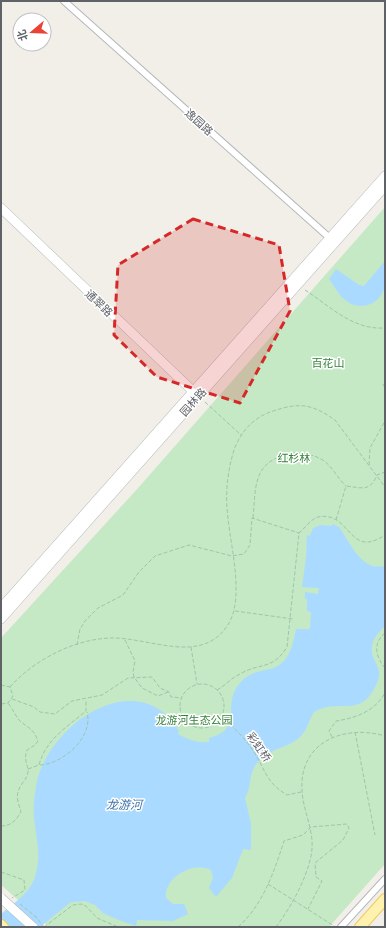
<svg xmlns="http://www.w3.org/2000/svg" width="386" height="928" font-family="Helvetica,'Noto Sans SC',sans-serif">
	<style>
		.green { fill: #c5e8c5 }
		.water { fill: #aadaff }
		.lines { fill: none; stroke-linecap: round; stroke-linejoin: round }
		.street-casing { stroke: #b5b8bc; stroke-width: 8 }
		.secondary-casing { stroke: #b6babf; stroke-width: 10 }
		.primary-casing { stroke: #f2c960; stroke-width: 12 }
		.path { stroke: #9cc7a9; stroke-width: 1; stroke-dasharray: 4 2; stroke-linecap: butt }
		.street { stroke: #fff; stroke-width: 6 }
		.secondary { stroke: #fff; stroke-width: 9 }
		.primary { stroke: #fff2af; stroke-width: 10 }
		.secondary-bridge-casing { stroke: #b6babf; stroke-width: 10; stroke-linecap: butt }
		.path-bridge { stroke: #9cc7a9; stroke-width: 1; stroke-dasharray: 4 2; stroke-linecap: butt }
		.secondary-bridge { stroke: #fff; stroke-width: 9 }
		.marked { fill: #d62828; fill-opacity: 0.2; stroke: #d62828; stroke-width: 3; stroke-dasharray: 8 5; stroke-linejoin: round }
		.labels { text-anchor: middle; stroke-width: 3; stroke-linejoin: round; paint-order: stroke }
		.street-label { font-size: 11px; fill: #5f6368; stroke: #fff }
		.park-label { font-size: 11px; fill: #348238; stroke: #fff }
		.water-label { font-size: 12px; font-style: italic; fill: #4174aa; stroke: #fff }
	</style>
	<rect width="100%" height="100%" fill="#f1efe8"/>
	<path class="green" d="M385,207V864L329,927H49L1,885V638L139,487Z"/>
	<path class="water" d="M385,261C385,269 386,282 384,289C378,307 357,311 344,299C337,293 334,285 329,279L336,269L359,285L364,286Z
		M333,524L339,527C350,542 361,572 385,566V627C381,629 379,632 376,636C363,658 384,663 378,680C362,722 340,696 314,712C309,720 307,730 301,736C288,749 270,747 257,763C248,774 252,787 245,798L251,824V850L243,849L232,878L216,897L209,888L213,878L211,870C194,860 163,878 166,898L173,904H184L188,914L173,921L137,920L136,926L116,919L103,913L95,905L85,901L71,902L40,927H1V914C14,903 30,893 35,877C42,856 36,838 34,817C33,805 35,792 37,781C51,722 139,664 179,731L178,734C189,740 197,743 209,742V738C244,729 223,707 237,687C258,656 286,689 296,629H310L311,612L307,611V599H305V592L318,594L319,588L302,587L306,558L307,535L310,536L313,528L321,525L331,526Z"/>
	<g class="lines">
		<g class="street-casing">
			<path id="street" d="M64,1L332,240
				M341,927L385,879"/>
		</g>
		<g class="secondary-casing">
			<path id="secondary" d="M1,208L197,395
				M1,608L385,176
				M1,619L385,186"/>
		</g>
		<g class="primary-casing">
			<path id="primary" d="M1,925L3,927
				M360,927L385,899"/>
		</g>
		<path class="path" d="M305,290C330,306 352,330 385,328
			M383,384L385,388
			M205,402L241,435
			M369,465L370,448L385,421
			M253,518C256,489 252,464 285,455C297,451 309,453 321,459C332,465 337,478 346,486
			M336,520L346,486C362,488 370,492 377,475L385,472
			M235,611L293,619
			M385,633C372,644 376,657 385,668
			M125,640L135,661L133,672L134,677L142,688L158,696L168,692
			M77,645L80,629L85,621L98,608L123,595L139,572L155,556L189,545L232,556L244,554L250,545L252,518L299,533
			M191,647L197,684
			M180 706a22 22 0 1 1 44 0a22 22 0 1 1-44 0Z
			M1,685L10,687L13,696L8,703L1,704
			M10,687C34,660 74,639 111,638C150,637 203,667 229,623C244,597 231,548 228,518C225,495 227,473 234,450C241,431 254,417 273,411C300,402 312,404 335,420L385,487
			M217,690C226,685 231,678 240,674C260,662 272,671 287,647L299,533C305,528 311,519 318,517C351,510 348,560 385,535
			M12,699L34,707L40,712L55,714L72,701L102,695L128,678L152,677L160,688L169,692L171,697L182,698
			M222,716C232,726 244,737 252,749C265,768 265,782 287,795L301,792
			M355,732L375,835
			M332,737L329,731L336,721C356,718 375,711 385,693
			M40,765C63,764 94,737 87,712
			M28,769L39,765C46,739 67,727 86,711V700
			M1,826C11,826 17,820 21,811C19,805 16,799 18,792C20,783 29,779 28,769C26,760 24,759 27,750L35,745L38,741C33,727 27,728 19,720C15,715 12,708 8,703
			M1,872L24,880L25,890L12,898
			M268,884L334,926
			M44,927L73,905L81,904L86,906L97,918L118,927
			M238,927C263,905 274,872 284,841L303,835L311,827L347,824L349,828L343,840L315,863L316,877L322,881L308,909
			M276,927C291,907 306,880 311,856C316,832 303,813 302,790C299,742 344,724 385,736"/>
		<use href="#street" class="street"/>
		<use href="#secondary" class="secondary"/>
		<use href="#primary" class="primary"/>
		<g class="secondary-bridge-casing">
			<path id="secondary-bridge" d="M1,898L33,927"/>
		</g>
		<path class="path-bridge" d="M20,904L36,917L44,927"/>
		<use href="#secondary-bridge" class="secondary-bridge"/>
	</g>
	<path class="marked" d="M193,219L279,245L290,311L240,403L157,377L114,335L118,265Z"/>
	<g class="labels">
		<g class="street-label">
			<text transform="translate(199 122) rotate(42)" y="4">逸园路</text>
			<text transform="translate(99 303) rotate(44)" y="4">通翠路</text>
			<text transform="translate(193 402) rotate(-48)" y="4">园林路</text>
			<text transform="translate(259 747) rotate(55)" y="4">彩虹桥</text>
		</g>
		<g class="park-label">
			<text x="328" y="367">百花山</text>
			<text x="294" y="462">红杉林</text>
			<text x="194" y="724">龙游河生态公园</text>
		</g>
		<g class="water-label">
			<text x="124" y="809">龙游河</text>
		</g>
	</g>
	<rect width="386" height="928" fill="none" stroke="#5f6368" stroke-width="4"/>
	<g transform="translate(32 32) rotate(251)"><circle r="19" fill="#ffffff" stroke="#bfc1c3"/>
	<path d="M0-3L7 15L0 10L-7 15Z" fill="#ea4335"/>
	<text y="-6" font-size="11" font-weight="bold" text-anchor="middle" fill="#5f6368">北</text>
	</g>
</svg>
